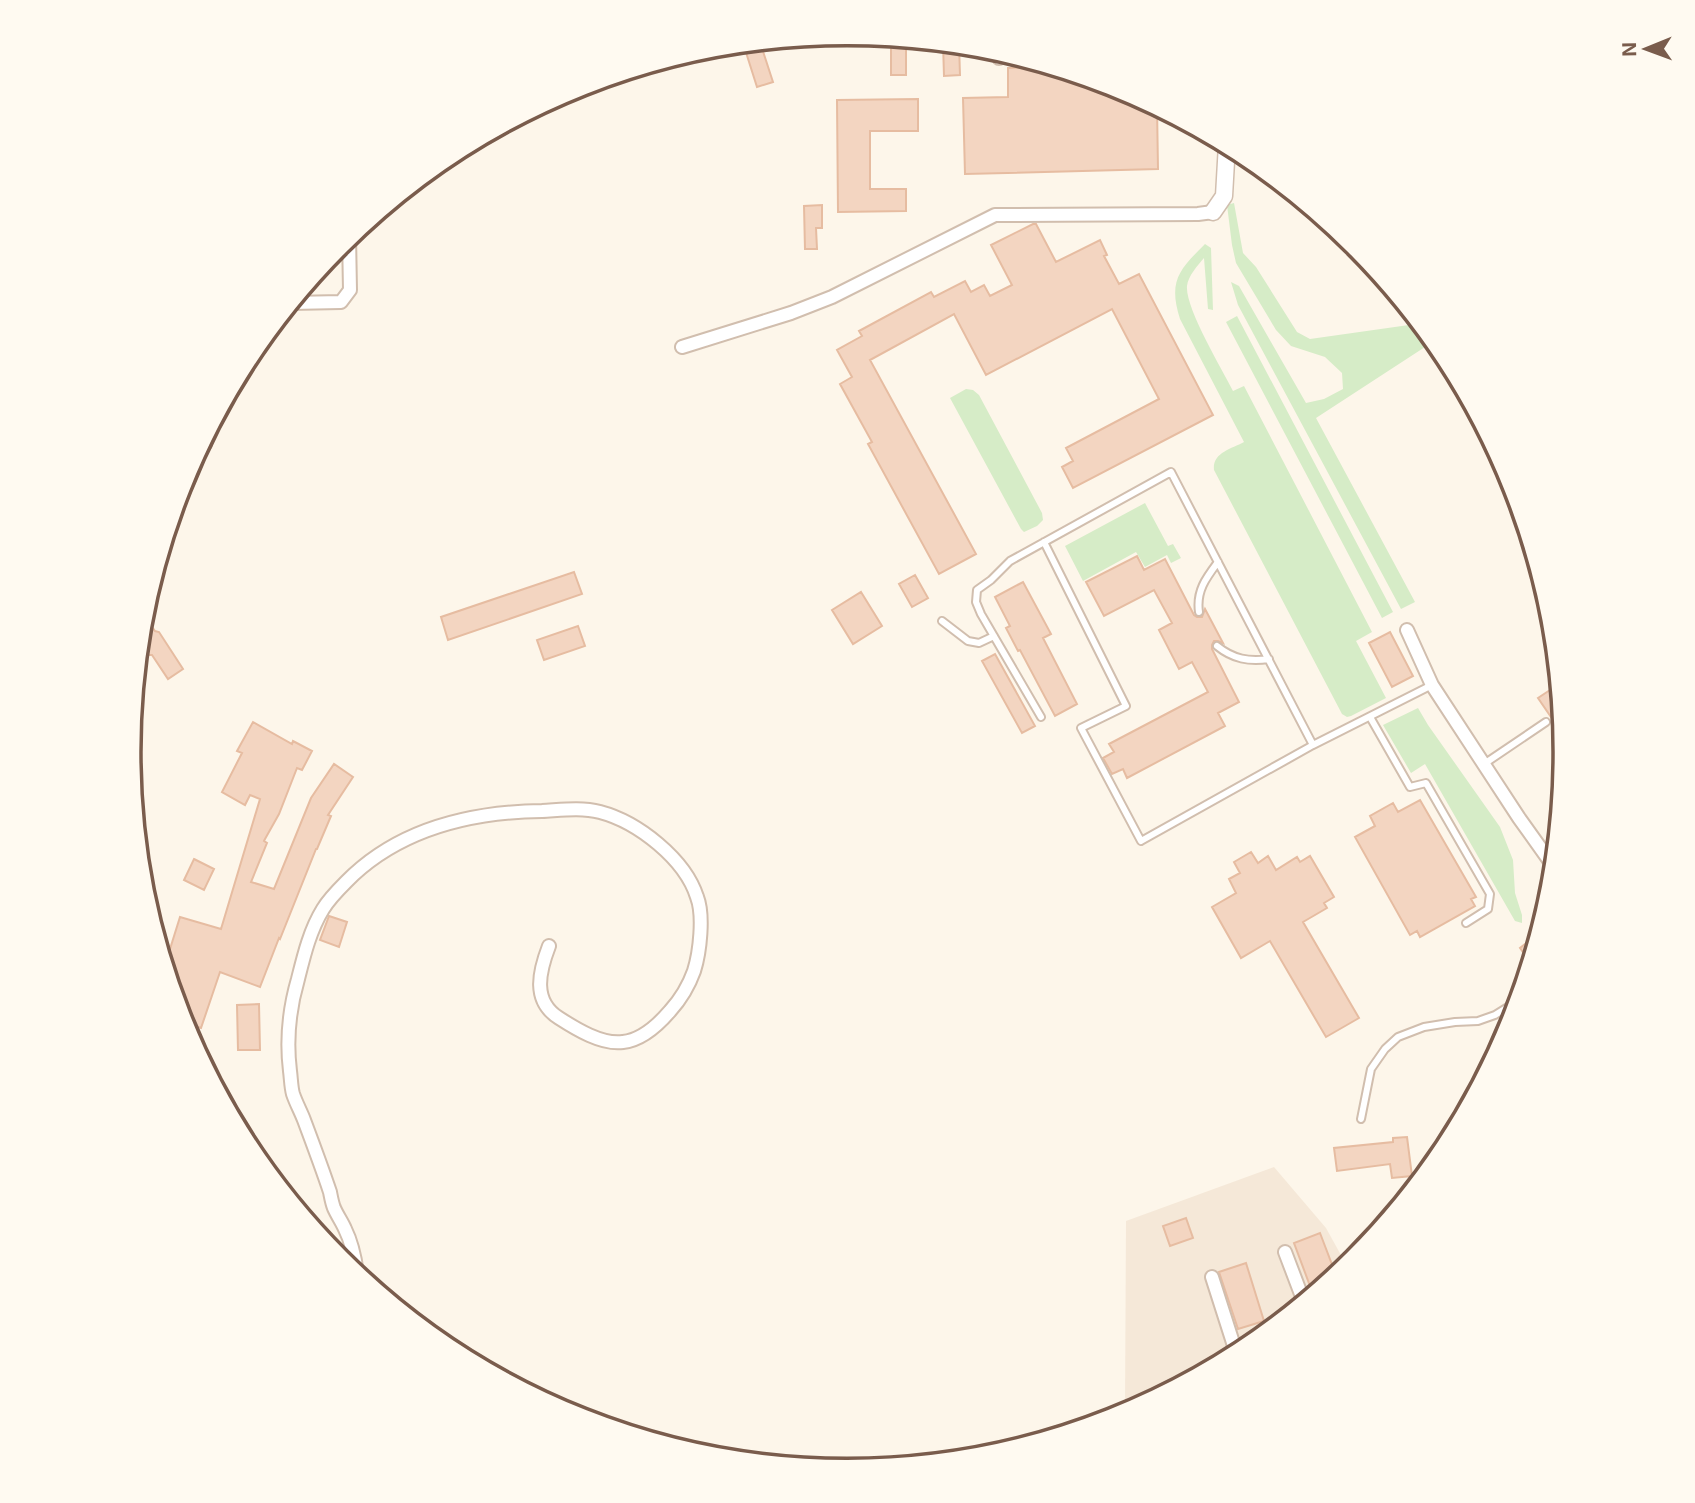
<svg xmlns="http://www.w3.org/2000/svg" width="1695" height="1503" font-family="Inter,sans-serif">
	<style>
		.residential { fill: #f5e8d8 }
		.green { fill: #d6ecc7 }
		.building { fill: #f3d5c1; stroke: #e6bca1; stroke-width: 2 }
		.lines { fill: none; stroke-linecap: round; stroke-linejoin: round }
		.service-casing { stroke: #d1beae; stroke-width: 10 }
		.minor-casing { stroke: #d1beae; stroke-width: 16 }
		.tertiary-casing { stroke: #d1beae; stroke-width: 19 }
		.service { stroke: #fff; stroke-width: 6 }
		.minor { stroke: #fff; stroke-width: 12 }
		.tertiary { stroke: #fff; stroke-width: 16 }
		.rim { fill: none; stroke: #7a5c4c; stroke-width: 3.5 }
	</style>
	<rect width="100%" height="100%" fill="#fdf6ea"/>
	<path class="residential" d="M1274,1167L1326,1228L1347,1266L1246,1349L1127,1413L1125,1408L1126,1221Z"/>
	<path class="green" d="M1234,203L1243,253L1256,267L1297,332L1310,339L1416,324L1425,347L1316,418L1415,602L1401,609L1238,305L1231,282L1239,286L1306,403L1324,399L1343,389L1342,373L1325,357L1291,346L1276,330L1236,263L1232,245L1227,205Z
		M1205,244L1211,248L1213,310L1208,309L1204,258C1198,265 1188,276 1187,286C1185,308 1222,369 1233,391L1244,386L1372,632L1356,641L1386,698L1351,716L1347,717L1342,714L1214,470C1212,453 1231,449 1244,442L1180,319C1168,281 1179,270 1205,244Z
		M1237,316L1393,612L1382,618L1226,322Z
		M966,389L973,390L979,395L1042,513L1043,520L1037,526L1024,532L1021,529L950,398Z
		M1145,503L1168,546L1173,544L1181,558L1171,563L1167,555L1145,567L1136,552L1083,581L1065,546Z
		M1418,708L1428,725L1500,827L1513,860L1515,893L1522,915V923L1515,921L1425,764L1411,773L1383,725Z"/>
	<path class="building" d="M891,38L906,39V75H891Z
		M760,42L773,82L757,87L743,43Z
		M943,43L959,44L960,75L944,76Z
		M1052,66L1123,88L1157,106L1158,169L965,174L963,98L1008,97V68Z
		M918,99V131H870V189H906V211L838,212L837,100Z
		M822,205V228H816L817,249H805L804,206Z
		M1033,224H1036L1056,262L1100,240L1107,255L1104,256L1119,284L1139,274L1213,415L1073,488L1062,467L1073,461L1066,448L1159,399L1112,309L986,375L954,314L870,360L976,554L939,574L868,444L872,442L840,384L852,377L837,350L862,336L859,331L931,292L934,297L965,281L971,292L984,285L990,296L1012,285L991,245Z
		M1137,556L1144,570L1165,559L1194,615L1197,617H1202L1205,609L1223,643L1218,641H1214L1212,645V649L1239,702L1218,713L1225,726L1127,778L1123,769L1112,774L1103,758L1114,752L1109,744L1208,692L1192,662L1179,669L1159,630L1172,623L1154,590L1104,616L1086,582Z
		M574,572L582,594L448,640L441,617Z
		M915,575L928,598L912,607L899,584Z
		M1023,582L1051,634L1043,638L1077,704L1055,716L1020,650L1018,651L1006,628L1010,626L995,597Z
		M861,592L882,626L853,644L832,610Z
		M143,614L155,631L159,632L183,669L168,679L152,655H148L140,643Z
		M578,626L585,646L544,660L537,640Z
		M1390,632L1413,676L1392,687L1369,643Z
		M995,654L1035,726L1022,733L982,661Z
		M1553,688L1561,699L1564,736L1538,698Z
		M253,722L292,744L293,741L312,751L302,770L297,768L279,814L265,839L264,841L267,843L251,882L274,889L311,798L334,764L353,777L328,815L331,816L317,849H316L280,939L279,938L260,987L220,972L201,1028L182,1022L165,965L180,917L221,929L260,799L250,795L245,805L222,792L242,753L237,751Z
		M1420,800L1476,897L1471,899L1475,906L1420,937L1417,931L1410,935L1355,837L1375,826L1370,816L1393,803L1398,812Z
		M1251,852L1258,863L1268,856L1276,870L1297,857L1300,862L1310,856L1334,897L1324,903L1327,908L1303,922L1359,1018L1326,1037L1270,941L1241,958L1212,907L1236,893L1229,879L1240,873L1234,862Z
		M194,859L214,869L204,890L184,880Z
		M329,916L347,922L339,947L320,940Z
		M1539,933L1534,951L1530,962L1520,948Z
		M259,1004L260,1050H238L237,1005Z
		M1407,1137L1412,1176L1392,1178L1390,1164L1337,1171L1334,1148L1393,1142V1138Z
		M1186,1218L1193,1238L1170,1246L1163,1226Z
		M1320,1233L1336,1275L1313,1294L1294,1243Z
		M1246,1263L1264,1321L1238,1329L1219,1272Z"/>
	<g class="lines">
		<g class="service-casing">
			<path id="service" d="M1044,542L1126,706L1081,728L1141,841L1313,745L1432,685
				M1199,612C1196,591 1206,578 1218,562
				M942,621L968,641L979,643L994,636
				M1217,646C1233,659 1249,662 1269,659
				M1041,717L981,614L976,602L977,590L991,580L1010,561L1171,472L1313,745
				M1370,717L1410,787L1426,783L1490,894L1488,909L1466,923
				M1484,764L1546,722
				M1361,1119L1371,1069L1385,1049L1398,1037L1424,1027L1455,1022L1478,1021L1495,1015L1519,1000"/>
		</g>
		<g class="minor-casing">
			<path id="minor" d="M999,50V58
				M291,303L341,302L350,290L349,236
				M682,347L791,313L832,297L995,215L1198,214L1213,212
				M199,448L205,444V438
				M1407,630L1432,685L1519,818L1554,867
				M1285,1252L1304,1302
				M357,1273C355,1258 352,1243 345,1229C342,1222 337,1215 334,1208C332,1203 331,1197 330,1192C322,1168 313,1144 304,1120C301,1112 296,1103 293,1094C291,1087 291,1078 290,1071C286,1039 289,1010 298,979C304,955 310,930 323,909C329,899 338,890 346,882C398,829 470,812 542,811C561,810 581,807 600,812C638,822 685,859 697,897C704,915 700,952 694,971C689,985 680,1000 670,1011C658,1025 642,1040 623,1042C602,1045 576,1029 559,1018C532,1001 539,972 549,946
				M1212,1277L1235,1349
				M1218,1364L1235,1349L1254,1342"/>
		</g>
		<g class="tertiary-casing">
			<path id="tertiary" d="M1213,212L1224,196L1227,144"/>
		</g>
		<use href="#service" class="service"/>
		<use href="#minor" class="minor"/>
		<use href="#tertiary" class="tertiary"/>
	</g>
	<path d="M0 0H1695V1503H0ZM141 752a706 706 0 1 1 1412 0a706 706 0 1 1-1412 0Z" fill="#fffaf1" fill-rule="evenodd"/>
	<path class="rim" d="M141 752a706 706 0 1 1 1412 0a706 706 0 1 1-1412 0Z"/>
	<g transform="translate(1646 49) rotate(269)" stroke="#fffaf1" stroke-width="5" paint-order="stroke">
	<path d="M0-5L12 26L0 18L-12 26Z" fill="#7a5c4c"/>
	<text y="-10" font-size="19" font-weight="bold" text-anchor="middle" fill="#7a5c4c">N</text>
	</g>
</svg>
